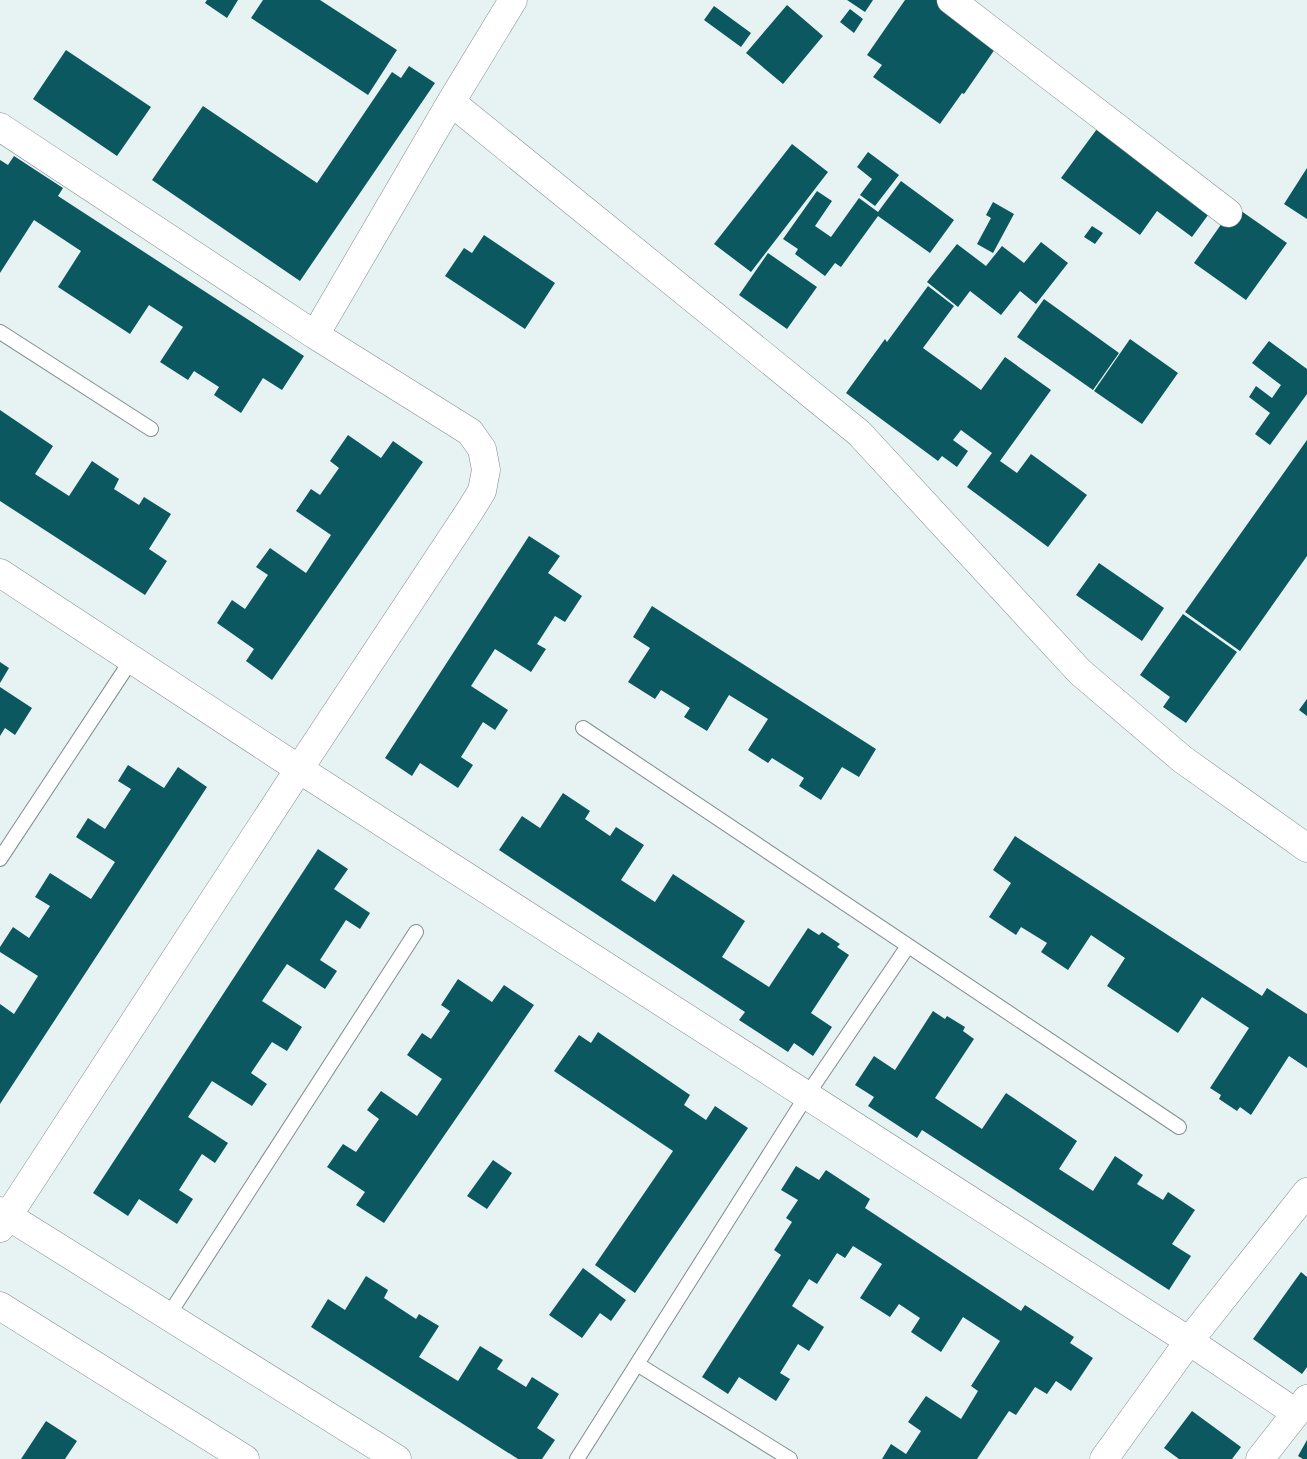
<svg xmlns="http://www.w3.org/2000/svg" width="1307" height="1459" font-family="Overpass,sans-serif">
	<style>
		.building { fill: #0c5860 }
		.lines { fill: none; stroke-linecap: round; stroke-linejoin: round }
		.service-casing { stroke: #828d8e; stroke-width: 16 }
		.minor-casing { stroke: #828d8e; stroke-width: 29 }
		.tertiary-casing { stroke: #828d8e; stroke-width: 29 }
		.service { stroke: #fff; stroke-width: 14 }
		.minor { stroke: #fff; stroke-width: 28 }
		.tertiary { stroke: #fff; stroke-width: 28 }
	</style>
	<rect width="100%" height="100%" fill="#e7f2f3"/>
	<path class="building" d="M207,0H238L227,18L205,3Z
		M263,0H320L397,50L368,95L251,18Z
		M847,0H873L865,12Z
		M905,0H950L1004,36L964,94L962,93L940,124L873,77L882,65L867,55Z
		M787,5L823,36L783,84L746,53Z
		M714,6L751,33L741,47L704,20Z
		M850,9L863,19L854,33L840,22Z
		M66,50L151,107L117,156L33,99Z
		M409,66L435,83L300,281L152,180L203,106L317,183L392,72L401,78Z
		M1105,118L1219,200L1192,237L1157,211L1140,235L1061,178Z
		M792,144L828,172L751,272L714,244Z
		M868,152L899,175L875,206L860,195L872,179L857,167Z
		M14,156L63,188L58,196L304,356L282,390L263,378L241,413L214,395L219,387L194,371L188,380L160,362L183,327L149,305L130,334L58,287L81,251L34,220L0,273V160L8,165Z
		M1307,168V219L1284,204Z
		M901,181L954,220L930,253L878,216L841,267L835,263L825,276L795,254L798,249L783,239L817,191L832,201L815,226L831,237L859,198L878,212Z
		M993,202L1014,214L993,253L977,244L991,218L986,215Z
		M1234,206L1287,243L1246,300L1194,263Z
		M1092,226L1103,233L1095,244L1084,237Z
		M484,235L555,283L525,329L445,276L464,248L472,253Z
		M1041,242L1068,263L1036,304L1020,291L1001,315L970,291L958,307L927,282L957,244L986,266L1002,246L1024,263Z
		M768,253L817,287L787,329L739,295Z
		M928,286L954,306L923,348L981,390L1005,357L1051,390L1000,461L1017,473L1031,454L1087,495L1048,547L967,487L992,453L961,430L953,440L968,451L957,467L942,456L938,461L846,393L885,339L887,342Z
		M1044,299L1119,353L1093,390L1017,337Z
		M1130,339L1178,373L1142,424L1094,391Z
		M1269,341L1307,369V394L1270,445L1255,434L1270,413L1249,397L1256,386L1272,398L1281,385L1252,363Z
		M0,410L53,446L35,474L69,496L92,461L119,479L114,489L139,505L144,497L171,514L149,549L167,561L145,595L0,501Z
		M348,435L381,458L393,441L423,462L272,680L246,661L254,649L217,623L232,600L245,609L268,575L256,567L270,548L306,573L331,535L296,511L311,489L320,495L339,468L330,461Z
		M1307,440V556L1240,651L1185,612Z
		M529,536L560,556L548,573L582,596L565,622L555,616L537,644L546,649L531,672L495,649L471,686L508,710L495,730L483,722L461,757L473,765L458,788L420,763L412,776L385,758Z
		M1099,563L1164,608L1142,641L1076,595Z
		M652,606L876,749L859,777L842,767L821,800L799,786L804,778L772,758L768,763L748,750L768,719L729,695L707,731L684,717L690,708L661,690L655,699L628,682L650,648L633,637Z
		M1183,614L1237,652L1186,723L1163,707L1170,697L1140,675Z
		M0,662L9,668L0,683Z
		M0,687L32,708L15,735L5,728L0,736Z
		M1307,699V716L1299,710Z
		M128,765L164,788L178,767L207,787L0,1104V1004L14,1014L38,976L0,952V947L13,927L29,938L50,906L35,897L50,873L91,899L115,862L76,837L88,818L105,829L131,789L118,781Z
		M563,793L590,811L585,819L610,836L616,827L644,845L621,880L655,902L673,874L745,921L722,957L769,987L808,928L819,935L822,932L840,944L837,947L849,955L811,1013L832,1027L813,1056L794,1043L788,1052L739,1020L745,1012L499,850L522,816L540,828Z
		M1015,836L1262,996L1267,988L1307,1014V1068L1289,1056L1251,1115L1240,1107L1237,1111L1219,1099L1221,1095L1210,1088L1249,1028L1202,997L1178,1033L1107,986L1125,958L1091,935L1068,970L1041,952L1047,943L1021,927L1016,935L989,917L1011,883L993,870Z
		M318,849L348,869L334,889L370,913L360,929L346,920L320,960L337,971L325,989L287,964L262,1001L302,1027L287,1051L272,1042L251,1073L267,1084L252,1106L212,1081L188,1117L228,1143L215,1163L202,1154L179,1190L193,1199L177,1224L139,1199L128,1216L93,1193Z
		M458,979L492,1002L504,985L534,1005L384,1223L356,1205L365,1192L327,1167L343,1144L356,1152L379,1119L367,1110L381,1091L417,1116L442,1079L407,1055L422,1033L431,1039L450,1011L441,1005Z
		M933,1011L945,1019L947,1016L965,1027L963,1031L974,1039L935,1098L982,1129L1006,1093L1077,1141L1059,1169L1093,1191L1115,1156L1143,1175L1137,1184L1163,1200L1168,1192L1195,1210L1172,1244L1191,1256L1169,1290L922,1130L917,1138L868,1106L874,1097L855,1085L874,1056L895,1070Z
		M598,1032L690,1095L684,1105L706,1120L715,1106L748,1128L635,1293L595,1265L673,1151L554,1071L579,1035L591,1043Z
		M493,1160L512,1173L487,1209L467,1196Z
		M796,1166L819,1180L826,1170L870,1199L865,1208L1021,1311L1025,1305L1074,1337L1070,1343L1093,1358L1071,1391L1056,1381L1047,1394L1035,1387L1016,1415L1009,1411L977,1459H882L891,1444L906,1454L921,1431L908,1422L926,1396L961,1419L978,1391L971,1386L1000,1341L963,1317L941,1352L911,1332L920,1318L899,1304L890,1317L860,1298L882,1264L853,1246L845,1258L837,1253L817,1284L809,1279L792,1306L824,1327L809,1351L798,1344L780,1373L790,1379L776,1401L739,1377L728,1394L702,1377L781,1255L774,1250L792,1222L786,1218L798,1200L781,1190Z
		M583,1268L626,1300L611,1321L600,1313L582,1338L549,1315Z
		M1301,1272L1307,1277V1367L1302,1374L1253,1339Z
		M366,1276L388,1290L384,1298L416,1319L419,1314L439,1326L419,1357L458,1381L480,1346L503,1360L497,1369L526,1387L532,1377L559,1394L537,1428L555,1440L542,1459H518L311,1327L328,1299L345,1310Z
		M1192,1411L1241,1447L1232,1459H1179L1164,1448Z
		M46,1421L77,1441L65,1459H21Z
		M1307,1440V1459H1303L1298,1456Z"/>
	<g class="lines">
		<g class="service-casing">
			<path id="service" d="M0,332L151,429
				M583,728L1179,1127
				M0,859L132,659
				M168,1316L416,932
				M637,1364L790,1459
				M577,1459L807,1095L908,946"/>
		</g>
		<g class="minor-casing">
			<path id="minor" d="M951,0L1228,213
				M451,102L859,433L1080,672L1182,759L1307,848
				M0,127L315,335L470,432L482,449L486,470L482,491L471,509L299,769L0,1228
				M315,335L451,102L513,0
				M0,573L299,769L1189,1341L1296,1413
				M1104,1459L1189,1341L1307,1192
				M1260,1459L1307,1399"/>
		</g>
		<g class="tertiary-casing">
			<path id="tertiary" d="M0,1211L397,1459
				M0,1306L245,1459"/>
		</g>
		<use href="#service" class="service"/>
		<use href="#minor" class="minor"/>
		<use href="#tertiary" class="tertiary"/>
	</g>
</svg>
